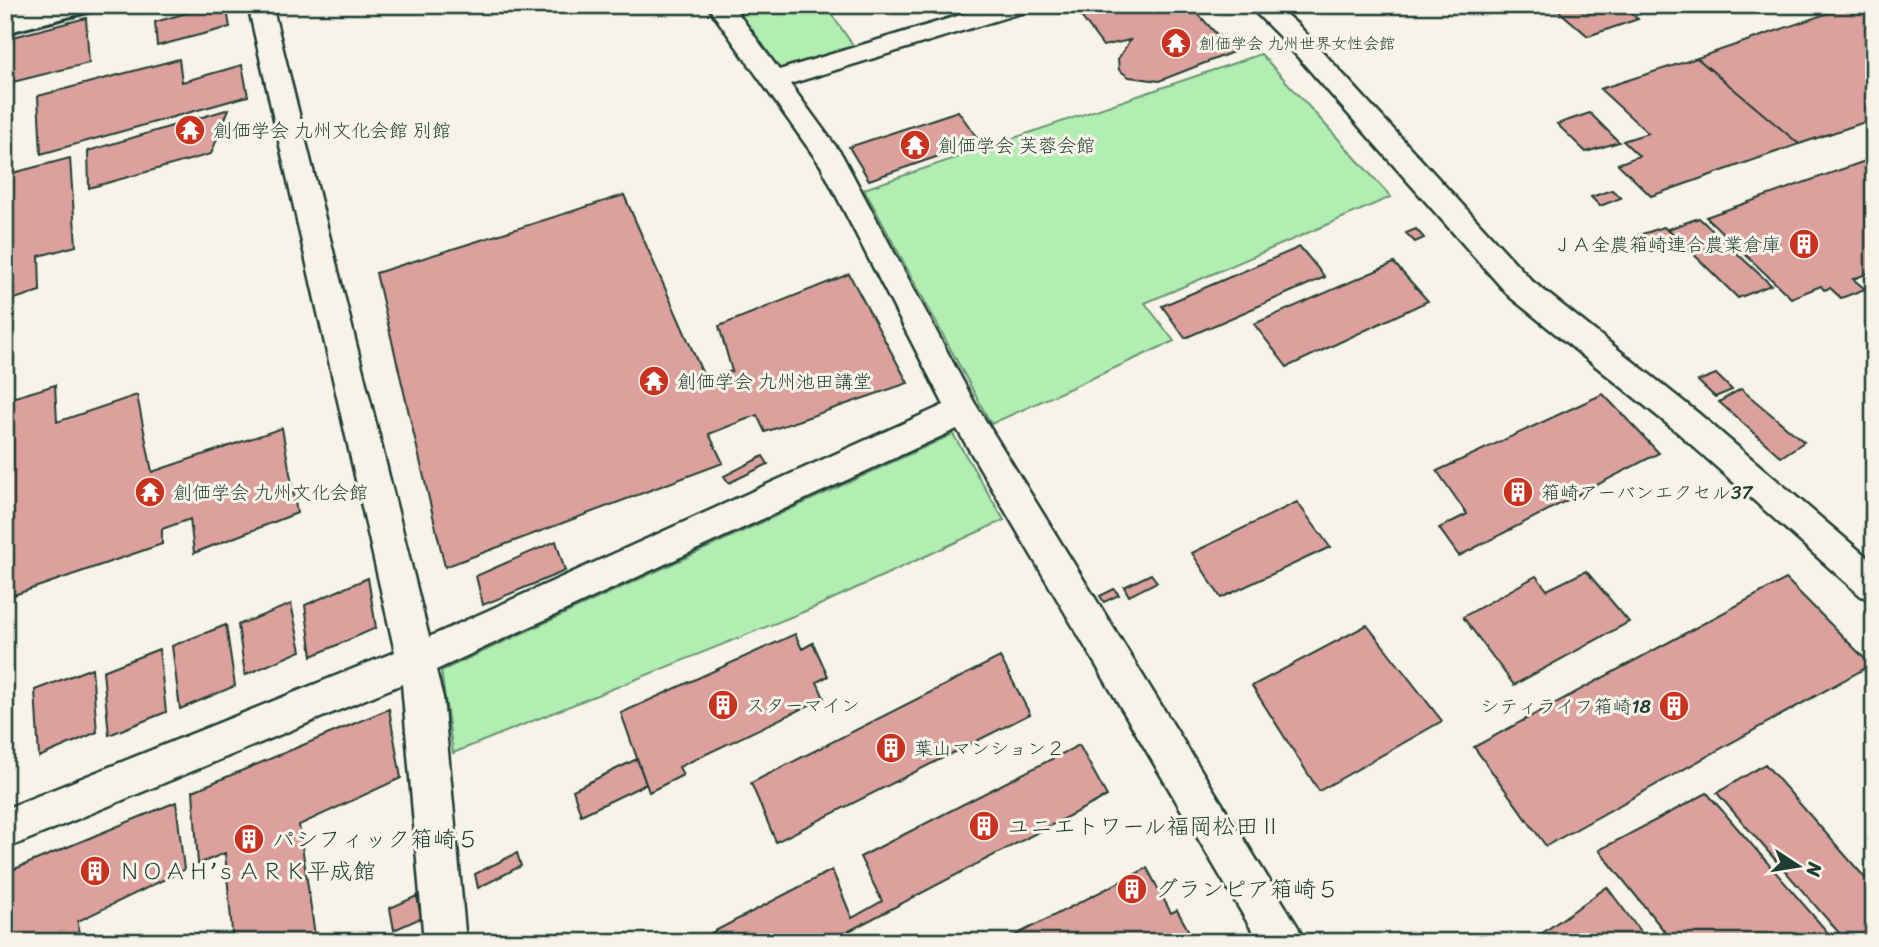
<svg xmlns="http://www.w3.org/2000/svg" width="1879" height="947" font-family="Sriracha,'Klee One',sans-serif">
	<style>
		.green { fill: #b2edb2; stroke: #689573; stroke-width: 2 }
		.building { fill: #dca19c; stroke: #1f3d34; stroke-width: 2 }
		.lines { fill: none; stroke-linecap: round; stroke-linejoin: round }
		.street-casing { stroke: #1f3d34; stroke-width: 5 }
		.secondary-casing { stroke: #1f3d34; stroke-width: 6 }
		.street { fill: #f7f3e8; fill-rule: evenodd }
		.secondary { fill: #f7f3e8; fill-rule: evenodd }
		.labels { text-anchor: middle; stroke-width: 6; stroke-linejoin: round; paint-order: stroke }
		.far-poi-label { font-size: 16px; fill: #1f3d34; stroke: #f7f3e8; text-anchor: start }
		.poi-label { font-size: 19px; fill: #1f3d34; stroke: #f7f3e8; text-anchor: start }
		.near-poi-label { font-size: 23px; fill: #1f3d34; stroke: #f7f3e8; text-anchor: start }
	</style>
	<rect width="100%" height="100%" fill="#f7f3e8"/>
	<filter id="ink" filterUnits="userSpaceOnUse"><feTurbulence type="fractalNoise" baseFrequency=".0143" numOctaves="2"/><feDisplacementMap in="SourceGraphic" scale="14" xChannelSelector="R" yChannelSelector="G"/><feConvolveMatrix kernelMatrix="1 2 1 2 8 2 1 2 1" color-interpolation-filters="sRGB"/></filter>
	<g filter="url(#ink)">
		<path class="green" d="M731,5H825L855,48L779,70Z
			M1261,54L1391,197L1145,303L1174,341L991,424L864,189Z
			M953,434L1004,520L813,608L453,753L441,671Z"/>
		<path class="building" d="M214,5H226L230,27L157,46L155,22Z
			M1113,5H1190L1233,52L1159,81L1129,77L1119,70L1118,59L1130,40L1103,46L1080,15Z
			M1552,5H1623L1638,19L1588,36Z
			M1852,5H1874V119L1799,144L1697,58Z
			M86,18L89,63L5,84V39Z
			M1697,58L1799,144L1651,196L1618,164L1639,156L1623,141L1648,133L1600,89Z
			M179,59L182,82L242,65L248,96L41,154L38,96Z
			M229,109L211,154L89,188L88,151Z
			M958,111L980,142L869,180L849,147Z
			M1590,113L1619,142L1586,152L1557,124Z
			M70,158L76,246L39,256L40,291L5,302V175Z
			M1874,158V271L1853,279L1865,289L1841,298L1830,288L1824,290L1821,286L1791,298L1706,217Z
			M1612,190L1621,198L1600,206L1591,197Z
			M624,195L705,379L732,371L719,326L849,274L908,383L765,432L757,415L709,434L723,463L445,567L376,273Z
			M1699,218L1771,285L1738,298L1668,229Z
			M1664,227L1679,242L1651,252L1636,236Z
			M1416,229L1424,238L1415,242L1406,233Z
			M1300,247L1325,277L1185,338L1162,306Z
			M1394,263L1428,301L1287,367L1254,324Z
			M1716,374L1732,390L1715,397L1698,381Z
			M55,385L57,422L137,395L152,472L282,428L297,513L194,553L190,519L162,529V544L5,598V400Z
			M1741,389L1804,442L1781,457L1719,402Z
			M1603,394L1659,453L1459,556L1439,528L1467,514L1437,471Z
			M763,456L768,464L729,483L724,476Z
			M1297,502L1330,547L1221,598L1192,553Z
			M556,541L565,571L483,605L476,576Z
			M1586,571L1629,622L1514,685L1463,617L1536,576L1547,590Z
			M1151,574L1157,582L1129,596L1124,587Z
			M368,578L376,628L312,656L305,605Z
			M1786,579L1871,665L1546,846L1474,747Z
			M1114,589L1119,595L1104,602L1100,596Z
			M291,604L301,651L245,675L238,625Z
			M226,625L235,686L180,709L172,646Z
			M1367,625L1442,721L1319,791L1252,686Z
			M795,634L802,649L813,643L828,676L817,682L824,698L679,767L683,775L649,792L621,713Z
			M159,649L166,712L109,735L103,671Z
			M1000,657L1030,714L776,842L751,783Z
			M92,668L97,732L39,757L35,690Z
			M389,709L401,778L299,825L316,942H233L225,853L198,864L193,791Z
			M1079,745L1107,796L828,942H694L832,870L852,918L882,901L860,857Z
			M637,759L646,784L581,815L573,790Z
			M1765,764L1874,888V942H1847L1717,793Z
			M1707,793L1836,942H1673L1599,850Z
			M176,802L184,870L78,921L79,942H5V873Z
			M517,853L521,866L478,888L475,874Z
			M1147,868L1171,913L1177,910L1192,937L1184,942H1002Z
			M1607,887L1648,942H1530Z
			M417,896L421,918L394,930L390,908Z"/>
		<g class="lines">
			<g class="street-casing">
				<path id="street" d="M248,5H272L429,637L944,405L821,166L707,5H732L779,70L994,5H1033L1030,10L790,84L842,155L974,402L1298,927L1304,942H1259L957,429L436,670L443,698L466,942H424L402,684L5,849V809L395,652Z
					M1248,5H1275L1299,26L1532,281L1698,413L1874,563V601L1861,596L1676,431L1510,297L1281,38Z"/>
			</g>
			<g class="secondary-casing">
				<path id="secondary" d="M44,5H95L91,11L5,33V15Z"/>
			</g>
			<use href="#street" class="street"/>
			<use href="#secondary" class="secondary"/>
		</g>
	</g>
	<defs>
		<g id="temple-disc" transform="scale(1.575)"><circle r="9.5" fill="#c8321e" stroke="#f7f3e8"/><path d="M0-6L5-2H3V0L6.5 2.5H4V6H1.5V3h-3V6H-4V2.5H-6.5L-3 0V-2H-5Z" fill="#fff"/></g>
		<g id="building-disc" transform="scale(1.575)"><circle r="9.5" fill="#c8321e" stroke="#f7f3e8"/><path d="M-4-6H4V6H1V3H-1V6H-4ZM-2.5-4.3h1.7v1.8h-1.7ZM.8-4.3h1.7v1.8H.8ZM-2.5-1h1.7V.8h-1.7ZM.8-1h1.7V.8H.8Z" fill="#fff"/></g>
	</defs>
	<g fill-rule="evenodd">
		<use href="#temple-disc" x="1176" y="43"/>
		<use href="#temple-disc" x="190" y="130"/>
		<use href="#temple-disc" x="915" y="145"/>
		<use href="#building-disc" x="1804" y="244"/>
		<use href="#temple-disc" x="654" y="381"/>
		<use href="#temple-disc" x="150" y="492"/>
		<use href="#building-disc" x="1518" y="492"/>
		<use href="#building-disc" x="723" y="705"/>
		<use href="#building-disc" x="1674" y="706"/>
		<use href="#building-disc" x="891" y="748"/>
		<use href="#building-disc" x="984" y="826"/>
		<use href="#building-disc" x="249" y="839"/>
		<use href="#building-disc" x="95" y="871"/>
		<use href="#building-disc" x="1132" y="889"/>
	</g>
	<g class="labels">
		<g class="far-poi-label">
			<text x="1199" y="49">創価学会 九州世界女性会館</text>
		</g>
		<g class="poi-label">
			<text x="213" y="137">創価学会 九州文化会館 別館</text>
			<text x="938" y="152">創価学会 芙蓉会館</text>
			<text x="1781" y="251" text-anchor="end">ＪＡ全農箱崎連合農業倉庫</text>
			<text x="677" y="388">創価学会 九州池田講堂</text>
			<text x="173" y="499">創価学会 九州文化会館</text>
			<text x="1541" y="499">箱崎アーバンエクセル37</text>
			<text x="746" y="712">スターマイン</text>
			<text x="1651" y="713" text-anchor="end">シティライフ箱崎18</text>
			<text x="914" y="755">葉山マンション２</text>
		</g>
		<g class="near-poi-label">
			<text x="1007" y="834">ユニエトワール福岡松田Ⅱ</text>
			<text x="272" y="847">パシフィック箱崎５</text>
			<text x="118" y="879">ＮＯＡＨ’ｓＡＲＫ平成館</text>
			<text x="1155" y="897">グランピア箱崎５</text>
		</g>
	</g>
	<rect width="1879" height="947" fill="none" stroke="#f7f3e8" stroke-width="28"/>
	<rect x="14" y="14" width="1851" height="919" fill="none" stroke="#1f3d34" stroke-width="2.5" filter="url(#ink)"/>
	<g transform="translate(1798 866) rotate(102)" stroke="#f7f3e8" stroke-width="5" paint-order="stroke">
	<path d="M0-5L12 26L0 18L-12 26Z" fill="#1f3d34"/>
	<text y="-10" font-size="19" font-weight="bold" text-anchor="middle" fill="#1f3d34">N</text>
	</g>
</svg>
